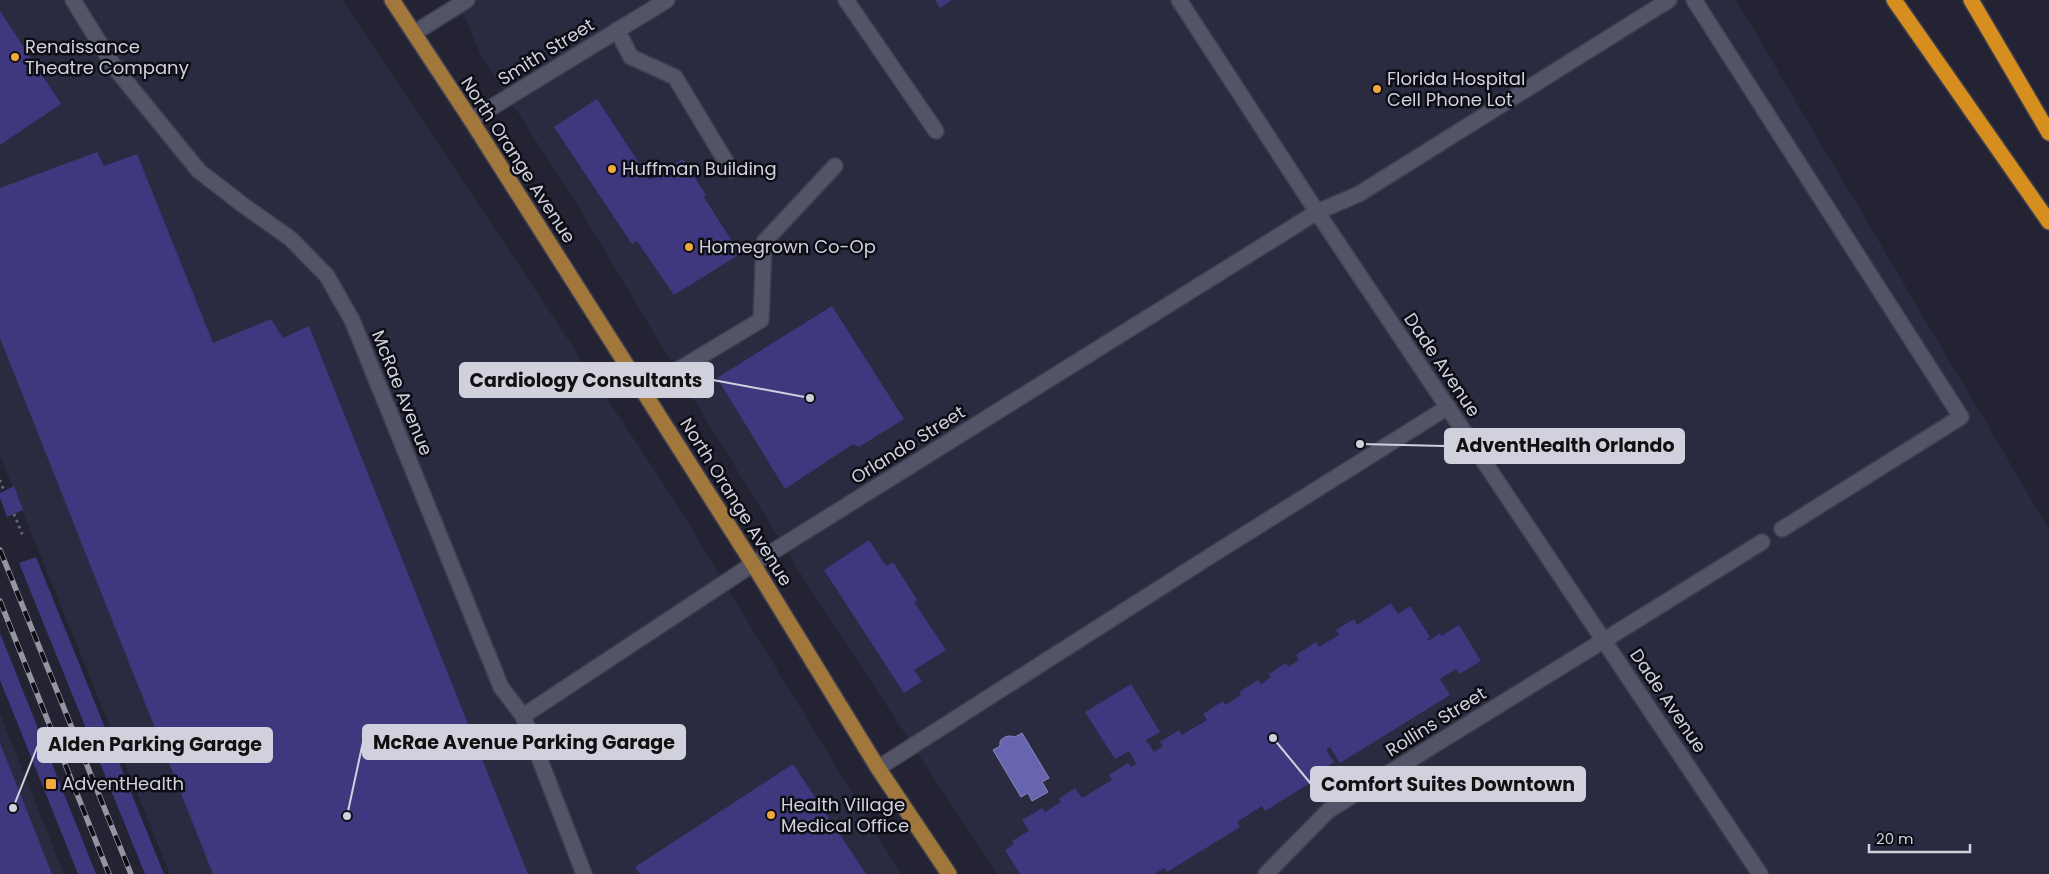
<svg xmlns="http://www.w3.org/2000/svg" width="2049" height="874" font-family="Poppins,sans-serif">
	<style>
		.built { fill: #2a2a41 }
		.water { fill: #6865b0; stroke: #8885be }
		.building { fill: #3f387f }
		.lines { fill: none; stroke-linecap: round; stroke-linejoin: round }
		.lane-casing { stroke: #3f3f4d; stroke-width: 18 }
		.street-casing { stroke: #3f3f4d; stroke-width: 18 }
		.primary-casing { stroke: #3f3f4d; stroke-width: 18 }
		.highway-casing { stroke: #3f3f4d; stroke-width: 18 }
		.path { stroke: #646473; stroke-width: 3; stroke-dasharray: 2.5 4; stroke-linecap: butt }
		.lane { stroke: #535468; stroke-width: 15 }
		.street { stroke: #535468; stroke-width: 15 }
		.primary { stroke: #a2773c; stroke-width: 15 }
		.highway { stroke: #d68f1f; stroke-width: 15 }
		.rail-casing { stroke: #9595a2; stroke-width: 5.5 }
		.rail { stroke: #0d0d15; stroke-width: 4; stroke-dasharray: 11; stroke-linecap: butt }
		.poi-dot { fill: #efa73e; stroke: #0d0d15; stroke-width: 2 }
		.labels { text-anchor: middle; stroke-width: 5; stroke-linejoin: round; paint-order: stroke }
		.poi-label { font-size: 18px; fill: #d1d1dd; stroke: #0d0d15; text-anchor: start }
		.street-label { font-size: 18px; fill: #d1d1dd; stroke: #0d0d15 }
		.leader { fill: none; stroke: #d1d1dd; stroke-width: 2 }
		.callout-dot { fill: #d1d1dd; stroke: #0d0d15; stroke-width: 2 }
		.callout { fill: #d1d1dd; stroke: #d1d1dd; stroke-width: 2 }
		.callout-label { font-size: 19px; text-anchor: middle; font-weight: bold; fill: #111 }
	</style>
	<rect width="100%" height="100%" fill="#232334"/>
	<path class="built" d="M0,0H343L675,501L901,874H170L0,456Z
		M457,0H1736L2049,529V874H997L807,584L669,359L584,216L480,53Z
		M0,713L6,729L64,874H0Z"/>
	<path class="water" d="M1022,733L1049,778L1042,782L1048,792L1032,801L1028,793L1021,797L993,750L1000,746V741C1005,736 1008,735 1015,737Z"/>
	<path class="building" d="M935,0H952L940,8Z
		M0,11L61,104L0,145Z
		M597,99L650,180L683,159L706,195L704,197L740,254L674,295L637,241L632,244L554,127Z
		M97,152L104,166L137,154L213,343L271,319L283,338L309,326L528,874H213L0,338V188Z
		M832,306L904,419L859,447L853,444L785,489L717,378Z
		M14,486L23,510L7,517L0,498V493Z
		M869,540L886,566L893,562L917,600L914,602L946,650L914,670L922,681L904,693L824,570Z
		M36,557L164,874H145L19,563Z
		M1391,603L1398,614L1410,606L1430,637L1427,639L1428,641L1440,633L1441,636L1459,625L1481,661L1459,674L1456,669L1440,679L1450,695L1340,763L1330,747L1326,750L1334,762L1318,772L1321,776L1265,811L1262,806L1237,822L1240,827L1167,872L1164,868L1154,874H1020L1005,850L1014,844L1012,841L1029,831L1022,820L1042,808L1045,812L1061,802L1059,799L1075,788L1082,798L1112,780L1109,775L1128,763L1131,767L1136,764L1129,751L1115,759L1085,712L1131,684L1160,732L1146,740L1154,752L1163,746L1160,742L1179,730L1182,735L1207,720L1203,714L1223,701L1225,705L1241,695L1239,692L1258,680L1261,684L1271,677L1269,674L1286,663L1288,667L1299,660L1296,655L1316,642L1319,647L1339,635L1336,630L1354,619L1357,625Z
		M0,633L96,874H78L0,680Z
		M0,743L52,874H0Z
		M793,764L866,874H640L635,867Z"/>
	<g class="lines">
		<g class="lane-casing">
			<path id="lane" d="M846,0L936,131
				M1694,0L1961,417L1782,529
				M617,30L631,57L675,77L731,170
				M414,33L467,0
				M1317,212L1359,194L1669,0
				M643,391L761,320L764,242L835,166
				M1640,618L1762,542
				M878,768L1204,560L1448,407"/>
		</g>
		<g class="street-casing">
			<path id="street" d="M73,0L115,68L199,171L243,205L291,239L327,276L352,320L501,687L523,716L584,874
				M1179,0L1317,212L1760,874
				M471,120L667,0
				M523,716L753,564L1317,212
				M1266,874L1329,810L1640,618"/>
		</g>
		<g class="primary-casing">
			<path id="primary" d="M392,0L471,120L753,564L878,768L949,874"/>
		</g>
		<g class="highway-casing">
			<path id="highway" d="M1894,0L2049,222
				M1971,0L2049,133"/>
		</g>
		<path class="path" d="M0,480L4,491
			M14,514L23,536"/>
		<use href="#lane" class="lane"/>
		<use href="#street" class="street"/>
		<use href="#primary" class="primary"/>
		<use href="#highway" class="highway"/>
		<g class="rail-casing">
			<path id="rail" d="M0,550L131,874
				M0,601L109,874"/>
		</g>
		<use href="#rail" class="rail"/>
	</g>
	<g class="poi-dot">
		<circle cx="15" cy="57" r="5"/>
		<circle cx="1377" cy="89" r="5"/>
		<circle cx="612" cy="169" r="5"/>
		<circle cx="689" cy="247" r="5"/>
		<rect x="45" y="778" width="12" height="12" rx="2.5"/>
		<circle cx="771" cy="815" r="5"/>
	</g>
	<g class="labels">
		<g class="poi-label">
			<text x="25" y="53">Renaissance<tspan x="25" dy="21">Theatre Company</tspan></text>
			<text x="1387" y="85">Florida Hospital<tspan x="1387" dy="21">Cell Phone Lot</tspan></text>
			<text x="622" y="175">Huffman Building</text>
			<text x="699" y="253">Homegrown Co-Op</text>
			<text x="62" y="790">AdventHealth</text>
			<text x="781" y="811">Health Village<tspan x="781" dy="21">Medical Office</tspan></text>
		</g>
		<g class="street-label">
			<text transform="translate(546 52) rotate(-32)" y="6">Smith Street</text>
			<text transform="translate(518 160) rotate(57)" y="6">North Orange Avenue</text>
			<text transform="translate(1442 365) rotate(56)" y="6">Dade Avenue</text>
			<text transform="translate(402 393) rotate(68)" y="6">McRae Avenue</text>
			<text transform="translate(908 445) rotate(-32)" y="6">Orlando Street</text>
			<text transform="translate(736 502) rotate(58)" y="6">North Orange Avenue</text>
			<text transform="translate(1668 701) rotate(56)" y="6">Dade Avenue</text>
			<text transform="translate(1436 722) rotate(-32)" y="6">Rollins Street</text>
		</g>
	</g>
	<path class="leader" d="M810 398L713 380M1360 444L1445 446M347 816L363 742M13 808L38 745M1273 738L1311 784"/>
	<g class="callout-dot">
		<circle cx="810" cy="398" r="5"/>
		<circle cx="1360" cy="444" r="5"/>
		<circle cx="347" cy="816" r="5"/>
		<circle cx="13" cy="808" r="5"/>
		<circle cx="1273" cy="738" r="5"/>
	</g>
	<g class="callout">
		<rect x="460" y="363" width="253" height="34" rx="5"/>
		<rect x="1445" y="429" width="239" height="34" rx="5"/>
		<rect x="363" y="725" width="322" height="34" rx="5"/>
		<rect x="38" y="728" width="234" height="34" rx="5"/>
		<rect x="1311" y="767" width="274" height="34" rx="5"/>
	</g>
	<g class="callout-label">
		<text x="586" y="387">Cardiology Consultants</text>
		<text x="1565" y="452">AdventHealth Orlando</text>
		<text x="524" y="749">McRae Avenue Parking Garage</text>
		<text x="155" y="751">Alden Parking Garage</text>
		<text x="1448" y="791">Comfort Suites Downtown</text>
	</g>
	<path d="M1869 844v8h101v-8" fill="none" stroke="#d1d1dd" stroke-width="2.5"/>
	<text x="1876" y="844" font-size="15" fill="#d1d1dd" stroke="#0d0d15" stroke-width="4" paint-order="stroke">20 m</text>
</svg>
